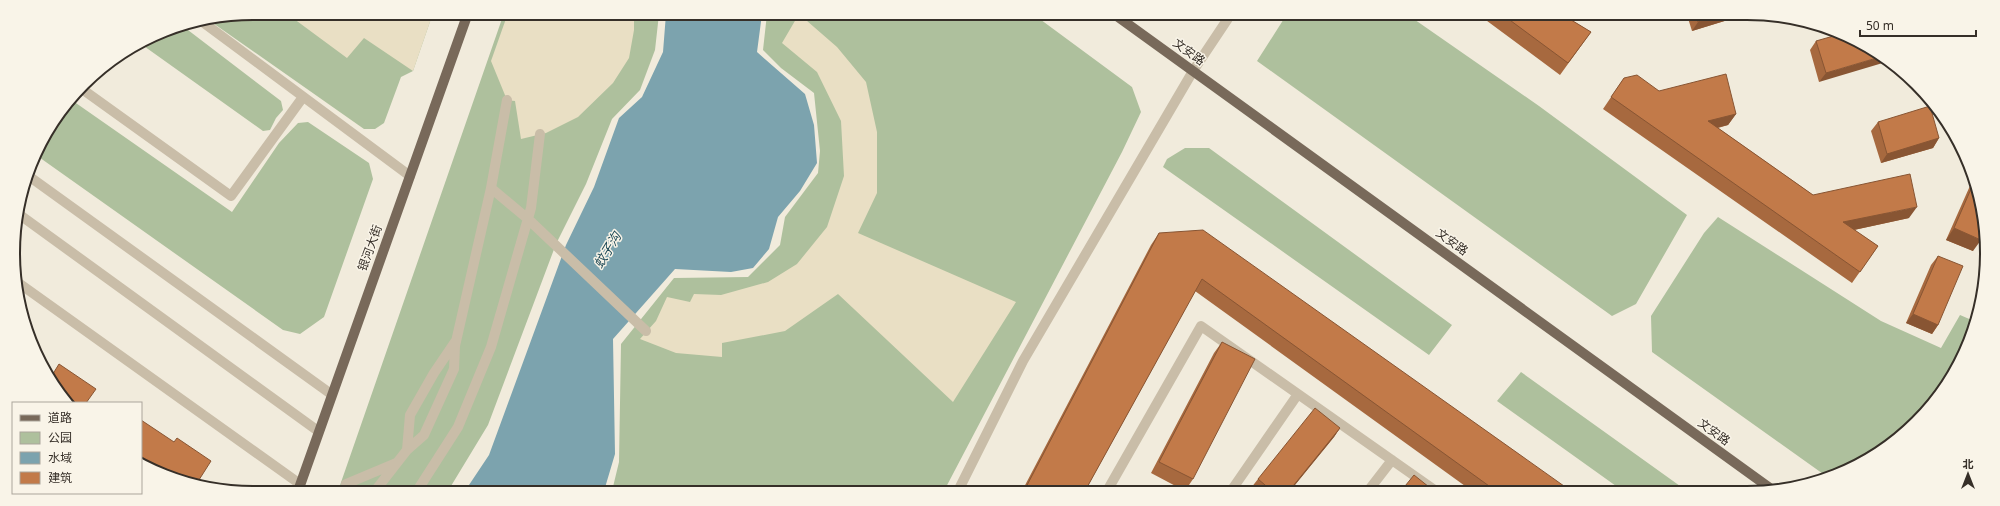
<svg xmlns="http://www.w3.org/2000/svg" width="2000" height="506" font-family="'Noto Sans','Noto Sans SC',sans-serif">
	<style>
		.green { fill: #aec09d }
		.plaza { fill: #e9dfc4 }
		.water { fill: #7ca3ae }
		.lines { fill: none; stroke-linecap: round; stroke-linejoin: round }
		.minor { stroke: #c9bda8; stroke-width: 10 }
		.major { stroke: #78695a; stroke-width: 10 }
		.wall { fill: #a7693f }
		.shaded-wall { fill: #853 }
		.building { fill: #c27a49; stroke: #853 }
		.labels { text-anchor: middle; stroke-width: 3; stroke-linejoin: round; paint-order: stroke }
		.street-label { font-size: 12px; fill: #362f28; stroke: #f9f4e8 }
		.water-label { font-size: 13px; font-style: italic; fill: #1f4a57; stroke: #f9f4e8 }
		.rim { fill: none; stroke: #362f28; stroke-width: 2 }
	</style>
	<rect width="100%" height="100%" fill="#f1ebdc"/>
	<path class="green" d="M253,13H433L413,71L401,77L384,123L375,129H364L210,21Z
		M504,13L659,14L655,50L640,90L612,119L586,184L556,244L488,425L448,491H338Z
		M767,14H1033L1132,87L1141,112L1122,152L944,491H612L619,462L621,344L674,278L748,277L780,245L785,217L818,173L820,151L814,93L781,68L763,50Z
		M1287,14L1408,15L1539,106L1687,215L1636,304L1612,316L1257,61Z
		M184,27L281,101L283,110L276,118L270,130L263,131L141,44L161,31Z
		M73,101L232,212L279,143L298,123L308,122L369,163L373,179L324,317L300,334L283,330L36,155L38,147Z
		M1185,148H1209L1452,325L1429,355L1163,167L1167,159Z
		M1718,217L1881,321L1941,348L1960,315L1974,321L1962,359L1917,423L1853,468L1826,476L1652,352L1651,316L1704,233Z
		M1521,372L1687,491H1623L1497,401Z"/>
	<path class="plaza" d="M286,13H433L413,71L364,38L347,58Z
		M508,13L634,14V30L629,58L613,83L578,117L546,133L521,139L515,101L507,100L491,61Z
		M799,14L837,47L866,82L877,132V193L858,233L1016,302L953,402L838,294L785,331L722,343V357L676,353L640,339L656,321L667,297L690,302L694,294L721,295L768,282L797,264L827,227L844,176L841,121L817,72L782,43Z"/>
	<path class="water" d="M666,14H762L757,52L805,94L814,125L817,163L800,191L778,217L769,249L753,268L731,272L675,269L613,339L615,454L604,491H465L489,455L566,245L594,187L619,118L642,97L663,52Z"/>
	<g class="lines">
		<path class="minor" d="M204,23L410,176
			M82,89L231,196L303,97
			M507,100L491,188L528,219L646,331
			M30,177L331,394
			M20,215L318,431
			M20,284L300,484
			M407,450L410,415L434,373L455,342
			M346,484L396,463
			M375,491L407,450L424,435L454,369L455,346L491,188
			M417,491L458,427L491,347L531,208L540,134
			M958,491L1023,361L1193,71L1231,14
			M1107,491L1201,326L1436,491
			M1231,491L1298,394
			M1368,491L1392,460"/>
		<path class="major" d="M1114,14L1774,491
			M298,491L468,13"/>
	</g>
	<path class="wall" d="M1479,15H1563L1591,32L1560,75Z
		M1687,15H1744L1692,31Z
		M1816,41L1867,45L1819,82L1810,50Z
		M1624,78L1659,91L1736,114L1728,125L1718,128L1813,195L1909,218L1854,230L1878,246L1852,283L1603,109Z
		M1878,122L1939,138L1933,148L1881,163L1871,131Z
		M1973,179L1979,191L1973,251L1946,240Z
		M1159,233L1571,491H1472L1195,291L1085,491H1022L1151,245Z
		M1938,256V325L1932,334L1906,323L1931,265Z
		M1222,342L1193,479L1185,491L1151,473L1214,353Z
		M1340,428L1334,437L1290,491H1254L1251,488L1258,479Z"/>
	<path class="shaded-wall" d="M1720,15H1744L1692,31L1698,22Z
		M1880,57L1886,62L1819,82L1826,73Z
		M1736,114L1728,125L1699,132L1708,121Z
		M1939,138L1933,148L1881,163L1887,154Z
		M1917,207L1909,218L1835,234L1843,222Z
		M1954,228L1981,240L1973,251L1946,240Z
		M1913,314L1938,325L1932,334L1906,323Z
		M1340,428L1334,437L1290,491H1289Z"/>
	<path class="building" d="M1503,15H1563L1591,32L1568,63Z
		M1696,15H1720L1698,22Z
		M1837,35L1867,45L1880,57L1826,73L1816,41Z
		M1726,74L1736,114L1708,121L1813,195L1910,174L1917,207L1843,222L1878,246L1860,272L1611,97L1624,78L1637,75L1659,91Z
		M1930,106L1939,138L1887,154L1878,122Z
		M1974,182L1979,191L1982,237L1981,240L1954,228Z
		M1203,230L1571,491H1496L1202,279L1085,491H1024L1159,233Z
		M1938,256L1963,266L1938,325L1913,314Z
		M1222,342L1255,359L1193,479L1159,462Z
		M59,364L96,389L86,403H67L63,399L51,377Z
		M1315,408L1340,428L1289,491H1272L1258,479Z
		M141,420L174,442L177,438L211,461L197,483L141,464Z
		M1414,475L1434,491H1401Z"/>
	<g class="labels">
		<g class="street-label">
			<text transform="translate(1189 52) rotate(36)" y="4">文安路</text>
			<text transform="translate(1452 242) rotate(36)" y="4">文安路</text>
			<text transform="translate(370 248) rotate(-70)" y="4">银河大街</text>
			<text transform="translate(1714 432) rotate(36)" y="4">文安路</text>
		</g>
		<g class="water-label">
			<text transform="translate(607 250) rotate(-59)" y="5">蚊子沟</text>
		</g>
	</g>
	<path d="M0 0H2000V506H0ZM253 20H1747A233 233 0 0 1 1980 253V253A233 233 0 0 1 1747 486H253A233 233 0 0 1 20 253V253A233 233 0 0 1 253 20Z" fill="#f9f4e8" fill-rule="evenodd"/>
	<path class="rim" d="M253 20H1747A233 233 0 0 1 1980 253V253A233 233 0 0 1 1747 486H253A233 233 0 0 1 20 253V253A233 233 0 0 1 253 20Z"/>
	<rect x="12" y="402" width="130" height="92" fill="#f9f4e8" stroke="#aba59b"/>
	<rect x="20" y="415" width="20" height="6" fill="#78695a" stroke="#aba59b"/>
	<text x="48" y="422" font-size="12" fill="#362f28">道路</text>
	<rect x="20" y="432" width="20" height="12" fill="#aec09d" stroke="#aba59b"/>
	<text x="48" y="442" font-size="12" fill="#362f28">公园</text>
	<rect x="20" y="452" width="20" height="12" fill="#7ca3ae" stroke="#aba59b"/>
	<text x="48" y="462" font-size="12" fill="#362f28">水域</text>
	<rect x="20" y="472" width="20" height="12" fill="#c27a49" stroke="#aba59b"/>
	<text x="48" y="482" font-size="12" fill="#362f28">建筑</text>
	<g transform="translate(1968 474)" stroke="#f9f4e8" stroke-width="3" paint-order="stroke">
	<path d="M0-3L7 15L0 10L-7 15Z" fill="#362f28"/>
	<text y="-6" font-size="11" font-weight="bold" text-anchor="middle" fill="#362f28">北</text>
	</g>
	<path d="M1860 30v6h116v-6" fill="none" stroke="#362f28" stroke-width="2"/>
	<text x="1866" y="30" font-size="12" fill="#362f28" stroke="#f9f4e8" stroke-width="3" paint-order="stroke">50 m</text>
</svg>
